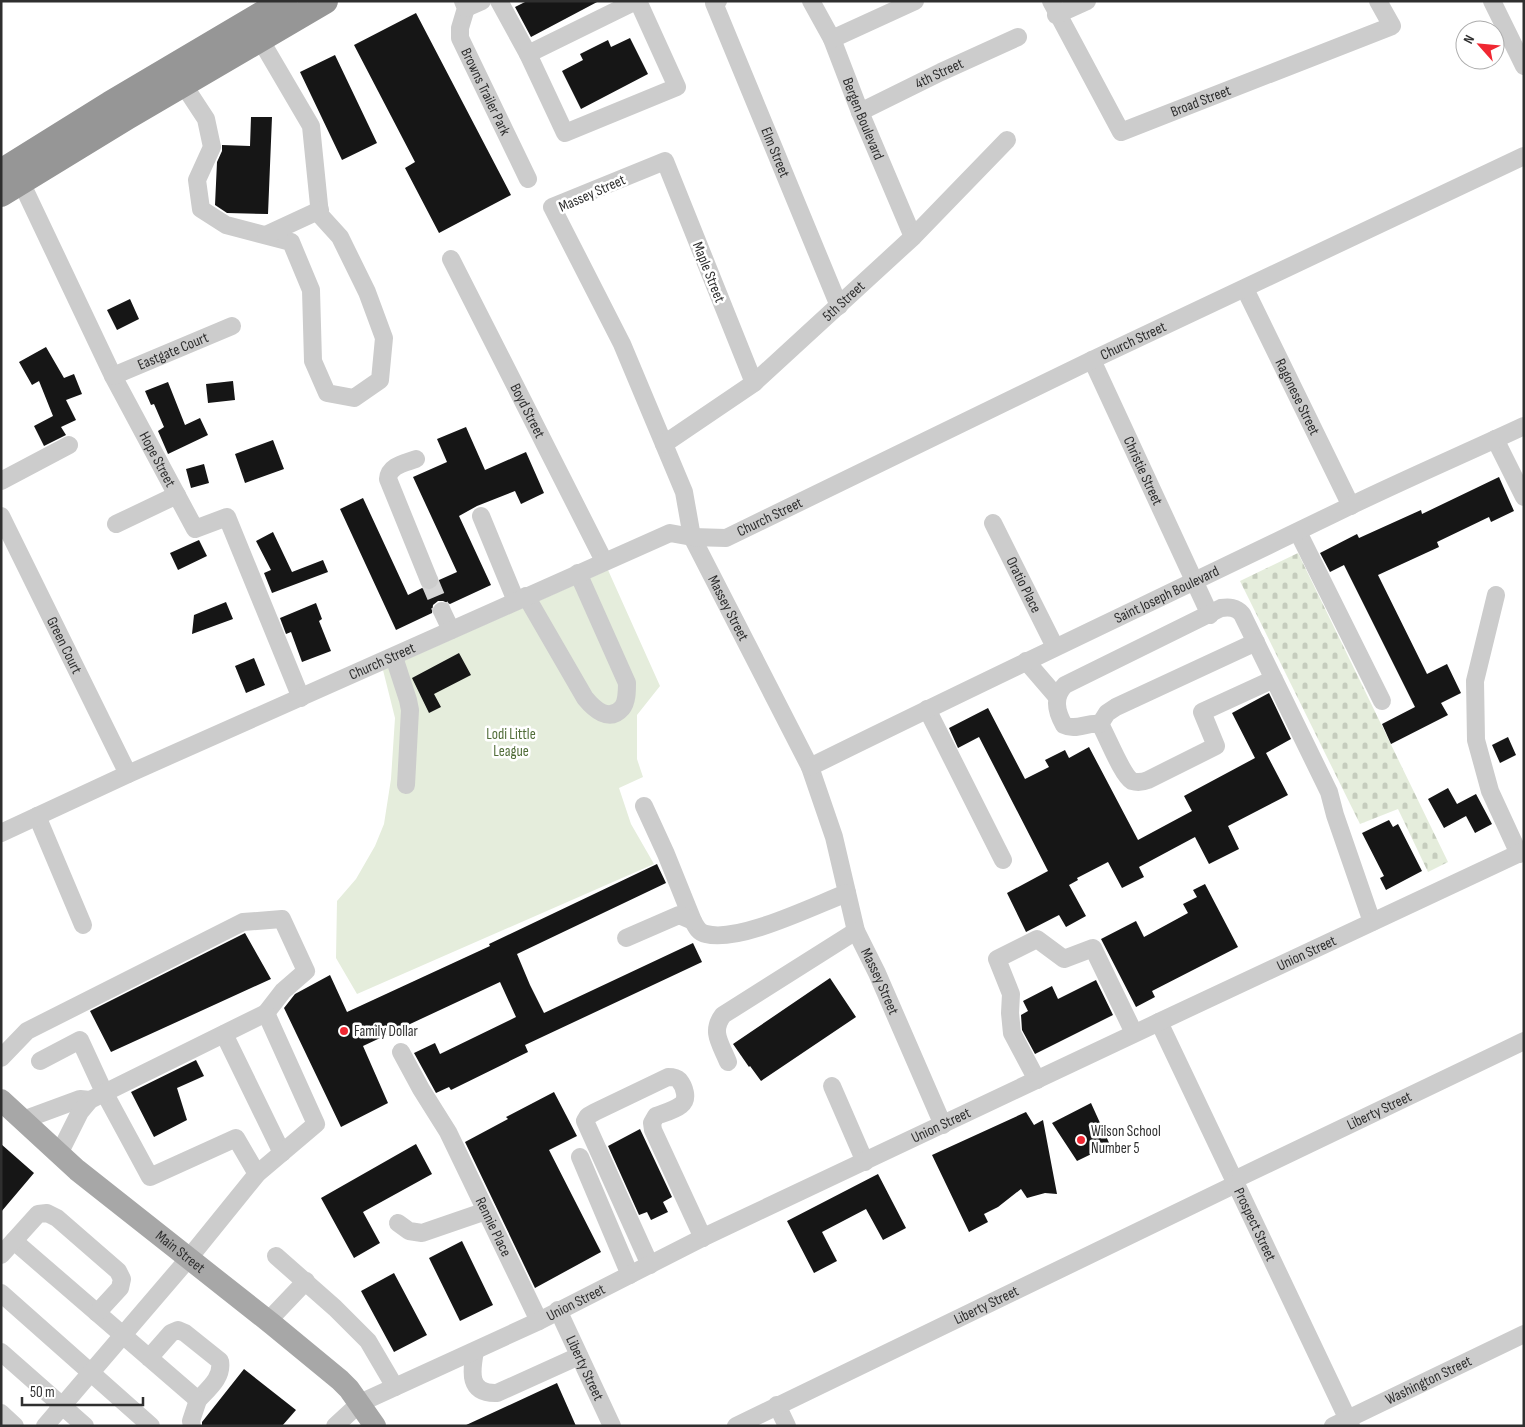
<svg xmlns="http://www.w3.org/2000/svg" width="1525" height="1427" font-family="'Sofia Sans Condensed',sans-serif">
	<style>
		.cemetery { fill: url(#cemetery-stones) }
		.green { fill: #e5eddc }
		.building { fill: #161616 }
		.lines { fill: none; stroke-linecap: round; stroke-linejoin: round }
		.minor-tunnel { stroke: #d5d5d5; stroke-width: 18; stroke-dasharray: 18 9; stroke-linecap: butt }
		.minor { stroke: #ccc; stroke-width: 18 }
		.major { stroke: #a7a7a7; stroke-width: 22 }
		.highway { stroke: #969696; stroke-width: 26 }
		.poi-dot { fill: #f02732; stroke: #fff; stroke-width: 2 }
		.labels { text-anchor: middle; stroke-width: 5; stroke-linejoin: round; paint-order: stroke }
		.street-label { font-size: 15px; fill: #2f2f2f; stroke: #fff }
		.park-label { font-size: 15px; fill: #516d39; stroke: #fff }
		.poi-label { font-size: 15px; fill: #2f2f2f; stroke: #fff; text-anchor: start }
	</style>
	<defs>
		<pattern id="cemetery-stones" width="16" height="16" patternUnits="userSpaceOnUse" patternTransform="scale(1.25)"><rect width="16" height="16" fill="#e5eddc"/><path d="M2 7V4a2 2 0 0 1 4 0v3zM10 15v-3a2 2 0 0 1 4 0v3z" fill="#c5ccbd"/></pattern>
	</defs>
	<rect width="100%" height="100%" fill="#fff"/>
	<path class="cemetery" d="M1298,553L1448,862L1428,872L1398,809L1360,824L1240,581Z"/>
	<path class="green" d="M608,570L660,686L637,715V759L643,777L619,788L631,824L654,864L357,994L336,958L337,901L356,879L375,846L384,824L391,779L395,718L383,670Z"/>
	<path class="building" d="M527,1H599L531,37L515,7Z
		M416,13L511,195L439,233L405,168L415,162L354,45Z
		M630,38L648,74L581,109L562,71L583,60L580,54L608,40L611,47Z
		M335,55L377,143L342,160L300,72Z
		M251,117H272L268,214L227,213L215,205L217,162L222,151V145L250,146Z
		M130,299L139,319L117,330L107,310Z
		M46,347L64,378L74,374L82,394L66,400L76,420L61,427L66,435L44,446L34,426L53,416L39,381L32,385L19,362Z
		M233,381L235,400L208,403L206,384Z
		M168,382L185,425L200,418L208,435L168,454L158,431L164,427L154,404L151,405L145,391Z
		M466,427L485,470L526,452L544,493L521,504L515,491L477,506L459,516L491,585L450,604L443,601H438L433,605L432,613L396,630L340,509L363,498L408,595L422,588L428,591L433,590L438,586L439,580L457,572L413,477L447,462L437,439Z
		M273,440L284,469L245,483L235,454Z
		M204,464L209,483L191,488L186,469Z
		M1499,477L1514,511L1491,522L1489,517L1437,542L1439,547L1378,575L1427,674L1447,664L1461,693L1441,703L1448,715L1391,744L1382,724L1415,707L1344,565L1330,572L1320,553L1357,534L1359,538L1421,510L1422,514Z
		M273,532L292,572L323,560L328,572L272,593L264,573L271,570L256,541Z
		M199,540L207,556L178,570L170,553Z
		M226,602L233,619L192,634L194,615Z
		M316,603L322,619L319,621L331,651L302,662L291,632L286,634L280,618Z
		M459,653L471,675L434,694L441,707L429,713L412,678Z
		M254,658L265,685L246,693L235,666Z
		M1269,693L1291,739L1266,753L1288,795L1228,826L1239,849L1209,864L1195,837L1139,867L1144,877L1122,888L1108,862L1077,878L1078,880L1069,885L1086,916L1066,927L1059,915L1026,932L1007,893L1048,871L979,737L958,748L949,728L988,708L1025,779L1049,767L1045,760L1065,750L1069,758L1089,747L1138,840L1192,811L1184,796L1255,758L1232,713Z
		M1508,737L1516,755L1500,763L1492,745Z
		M1448,788L1457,804L1476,794L1492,824L1475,833L1466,816L1444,828L1428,799Z
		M1389,820L1393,827L1398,824L1422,871L1386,890L1380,878L1384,876L1362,833Z
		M657,864L666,883L517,954L530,985L544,1013L693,943L702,962L525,1045L528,1052L451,1090L449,1087L436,1093L414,1053L435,1043L440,1054L516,1017L500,982L363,1046L388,1103L341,1127L284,1008L295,994L330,975L347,1012L490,946L489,944Z
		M1205,884L1238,947L1152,991L1155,997L1136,1007L1101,939L1136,921L1144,937L1188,913L1183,904L1197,897L1193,890Z
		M245,933L271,979L111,1052L90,1011Z
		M830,978L856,1017L761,1081L750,1066L749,1067L733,1044Z
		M1096,980L1113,1015L1035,1054L1022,1030L1021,1015L1028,1011L1023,1001L1052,986L1058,999Z
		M196,1060L204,1076L177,1088L187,1120L154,1137L131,1092Z
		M554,1092L577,1136L549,1150L601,1252L535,1288L465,1142L508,1119L506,1117Z
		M1091,1103L1110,1145L1077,1161L1052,1123Z
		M1026,1112L1034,1125L1043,1120L1057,1194L1045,1193L1027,1198L1021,1189L998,1207L984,1214L988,1222L969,1232L932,1155Z
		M640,1129L672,1197L663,1202L668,1212L651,1220L647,1212L639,1215L608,1146Z
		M1,1144L34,1173L1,1212Z
		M416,1144L432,1174L363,1212L380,1243L354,1258L321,1198Z
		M878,1174L906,1228L883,1240L866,1209L822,1232L837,1261L814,1273L787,1221Z
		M462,1241L493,1305L460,1321L429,1258Z
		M394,1273L427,1335L394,1352L361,1291Z
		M244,1369L296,1410L282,1426H202V1422Z
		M557,1383L576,1426H464Z"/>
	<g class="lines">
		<path class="minor-tunnel" d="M429,580L442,611"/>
		<g class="minor">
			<path id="s1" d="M463,1L466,8L460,28V38L528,179"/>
			<path d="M499,1L528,54"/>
			<path d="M636,1L528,54L565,133L677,87L638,1"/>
			<path id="s2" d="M718,1L714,3L839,306"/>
			<path id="s3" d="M811,1L832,39L860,112L913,237"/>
			<path id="s4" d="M1051,1L1121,132L1392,26L1378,1"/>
			<path d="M1492,1L1524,66"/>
			<path d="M466,8L482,1"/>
			<path d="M1056,15L1087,1"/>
			<path d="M832,39L915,1"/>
			<path d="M183,84L206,119L212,147L197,180L201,209L226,225L291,242L311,290L313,361L327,393L354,398L380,380L384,338L367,292L340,237L320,215L311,126L260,39"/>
			<path id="s5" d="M860,112L941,72L1018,37"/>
			<path id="s6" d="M21,182L113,376L195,529L227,517L301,698"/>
			<path d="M266,235L320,210"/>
			<path id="s7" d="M451,259L604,561"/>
			<path id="s8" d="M1245,289L1351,506"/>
			<path id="s9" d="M1092,360L1210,615"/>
			<path id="s10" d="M113,376L232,326"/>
			<path id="s11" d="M754,383L665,161L552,207L622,344L684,492L692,537L810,767L834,837L856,931L877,973L943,1125"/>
			<path d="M1495,439L1524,497"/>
			<path id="s12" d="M664,444L754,383L913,237L1007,140"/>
			<path d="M416,459C406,463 389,465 388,479L429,580"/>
			<path d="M1,481L69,445"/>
			<path id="s13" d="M1,516L128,774"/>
			<path d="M481,516L516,601"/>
			<path id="s14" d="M993,523L1055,647"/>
			<path d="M116,524L177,495"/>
			<path d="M1298,532L1382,701"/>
			<path d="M1496,595L1475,681L1476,740L1490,791L1519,854"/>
			<path d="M526,596L585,698C594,709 609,723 622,708C627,702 627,691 627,683L578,573"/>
			<path d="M442,611L451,630"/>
			<path d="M394,657L408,700L410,710L406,785"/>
			<path d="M1026,661L1057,697"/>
			<path d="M1274,679L1202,712L1216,746L1148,780C1143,782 1138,783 1132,781C1122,775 1107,736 1100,724C1087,722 1076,731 1064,725C1056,711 1053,697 1065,685L1221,608C1229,607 1236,607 1242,614L1329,792L1335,815L1372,922"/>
			<path d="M927,709L1003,860"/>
			<path d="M1100,724L1107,713L1116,707L1256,642"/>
			<path id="s15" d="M810,767C990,678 1171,593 1350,506C1408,478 1466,453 1524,426"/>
			<path d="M644,806L666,854L693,921C696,927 699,933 706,934C739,943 813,906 847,893"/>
			<path d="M37,816L83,925"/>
			<path id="s16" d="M1,833L128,774L670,533L692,537L726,538L1092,360L1524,156"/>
			<path d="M626,938L679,915L693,921"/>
			<path id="s17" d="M1159,1022L1351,1426"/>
			<path d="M224,1034L282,1153"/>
			<path id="s18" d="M401,1052L421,1089L448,1132L539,1321"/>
			<path d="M1,1058L27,1031L243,922L282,919L306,971L283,991L266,1013"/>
			<path d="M40,1061L80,1040L104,1092L150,1177L236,1138L257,1174"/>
			<path d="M728,1062C721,1044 710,1032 723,1015L856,931"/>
			<path d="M1037,1080L1012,1033L1010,1013L1011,994L997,959L1037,939L1064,959L1093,948L1134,1033"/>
			<path d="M832,1086L865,1162"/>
			<path d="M23,1120L80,1099L90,1100"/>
			<path d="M580,1157L630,1275"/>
			<path id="s19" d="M1234,1180L1524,1041"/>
			<path d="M398,1223L409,1231L422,1233L486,1211"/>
			<path d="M14,1241L198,1400C208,1389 223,1378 220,1361L185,1333L178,1330L171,1333L149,1358"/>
			<path d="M1,1255L38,1214L47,1213L57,1218L118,1271L122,1279L120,1288L97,1313"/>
			<path d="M276,1256L335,1308L368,1341L395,1387"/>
			<path d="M650,1265L585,1121L588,1116L595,1112L668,1077C672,1077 676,1077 679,1080C684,1086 689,1099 681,1105C675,1110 664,1113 656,1116L652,1123L653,1130L703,1238"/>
			<path d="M1,1293L151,1426"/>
			<path id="s20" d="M558,1310L612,1426"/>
			<path d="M268,1321L306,1281"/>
			<path d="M475,1351C471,1372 468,1394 497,1393L579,1356"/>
			<path d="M1,1352L85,1426"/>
			<path d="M777,1405L787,1426"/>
			<path d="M1,1413L15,1426"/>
			<path d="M45,1426L189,1258L257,1174L316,1124L266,1013L90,1100L80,1112L59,1154"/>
			<path d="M192,1426L191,1421L198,1400"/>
			<path id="s21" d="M335,1426L360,1403L539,1321L706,1236L1159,1022L1524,851"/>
			<path id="s22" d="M736,1426L1236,1184"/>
			<path id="s23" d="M1333,1426L1524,1334"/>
		</g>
		<path class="major" id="s24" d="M1,1100L77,1170L272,1324L340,1380L349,1389L375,1426"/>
		<path class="highway" d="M1,172L110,104L284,1
			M1,194L127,117L325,1"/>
	</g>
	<g class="poi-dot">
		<circle cx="344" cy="1031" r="5"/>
		<circle cx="1081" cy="1140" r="5"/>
	</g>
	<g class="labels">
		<g class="street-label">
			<text dy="5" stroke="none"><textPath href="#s5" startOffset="88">4th Street</textPath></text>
			<text dy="5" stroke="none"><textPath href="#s1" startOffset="98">Browns Trailer Park</textPath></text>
			<text dy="5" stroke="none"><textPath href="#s4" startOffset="234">Broad Street</textPath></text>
			<text dy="5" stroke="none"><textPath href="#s3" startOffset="129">Bergen Boulevard</textPath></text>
			<text dy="5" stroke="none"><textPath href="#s2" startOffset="166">Elm Street</textPath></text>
			<text transform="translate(592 193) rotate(-24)" y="5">Massey Street</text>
			<text transform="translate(709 272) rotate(68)" y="5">Maple Street</text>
			<text dy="5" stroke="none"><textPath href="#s12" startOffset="230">5th Street</textPath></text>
			<text dy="5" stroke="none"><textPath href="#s16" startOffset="1242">Church Street</textPath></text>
			<text dy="5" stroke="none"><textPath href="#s10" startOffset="65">Eastgate Court</textPath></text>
			<text dy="5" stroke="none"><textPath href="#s8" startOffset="120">Ragonese Street</textPath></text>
			<text dy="5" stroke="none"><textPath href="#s7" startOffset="170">Boyd Street</textPath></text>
			<text dy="5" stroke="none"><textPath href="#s6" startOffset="309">Hope Street</textPath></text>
			<text dy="5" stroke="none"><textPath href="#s9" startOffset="122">Christie Street</textPath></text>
			<text dy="5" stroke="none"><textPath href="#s16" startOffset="838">Church Street</textPath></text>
			<text dy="5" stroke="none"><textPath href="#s14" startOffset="69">Oratio Place</textPath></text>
			<text dy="5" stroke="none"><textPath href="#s15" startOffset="396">Saint Joseph Boulevard</textPath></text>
			<text dy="5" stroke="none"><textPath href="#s11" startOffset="801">Massey Street</textPath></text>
			<text dy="5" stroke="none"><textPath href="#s13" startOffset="144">Green Court</textPath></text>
			<text dy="5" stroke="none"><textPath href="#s16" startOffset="418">Church Street</textPath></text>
			<text dy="5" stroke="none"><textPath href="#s21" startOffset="1082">Union Street</textPath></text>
			<text dy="5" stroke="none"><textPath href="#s11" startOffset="1206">Massey Street</textPath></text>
			<text dy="5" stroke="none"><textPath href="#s19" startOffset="161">Liberty Street</textPath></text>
			<text dy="5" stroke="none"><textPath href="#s21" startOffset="678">Union Street</textPath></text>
			<text dy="5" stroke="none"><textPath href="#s17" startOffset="224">Prospect Street</textPath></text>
			<text dy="5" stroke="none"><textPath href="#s18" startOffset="198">Rennie Place</textPath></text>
			<text dy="5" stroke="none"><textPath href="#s24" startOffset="235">Main Street</textPath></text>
			<text dy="5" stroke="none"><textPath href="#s21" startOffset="272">Union Street</textPath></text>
			<text dy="5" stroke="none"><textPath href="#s22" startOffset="278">Liberty Street</textPath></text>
			<text dy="5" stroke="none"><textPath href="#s20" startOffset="64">Liberty Street</textPath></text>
			<text dy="5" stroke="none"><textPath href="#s23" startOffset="106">Washington Street</textPath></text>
		</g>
		<g class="park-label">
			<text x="511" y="739">Lodi Little<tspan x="511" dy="17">League</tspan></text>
		</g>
		<g class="poi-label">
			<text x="354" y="1036">Family Dollar</text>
			<text x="1091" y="1136">Wilson School<tspan x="1091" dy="17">Number 5</tspan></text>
		</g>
	</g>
	<rect width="1525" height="1427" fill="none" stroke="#2f2f2f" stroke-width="5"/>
	<g transform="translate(1480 45) rotate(297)"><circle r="24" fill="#ffffff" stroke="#acacac"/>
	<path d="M0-4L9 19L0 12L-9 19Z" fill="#f02732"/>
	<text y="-8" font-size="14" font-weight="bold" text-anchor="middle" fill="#2f2f2f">N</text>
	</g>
	<path d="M22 1397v8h121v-8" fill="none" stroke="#2f2f2f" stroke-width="2.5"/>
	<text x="30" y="1397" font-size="15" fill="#2f2f2f" stroke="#ffffff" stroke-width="4" paint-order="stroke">50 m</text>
</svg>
